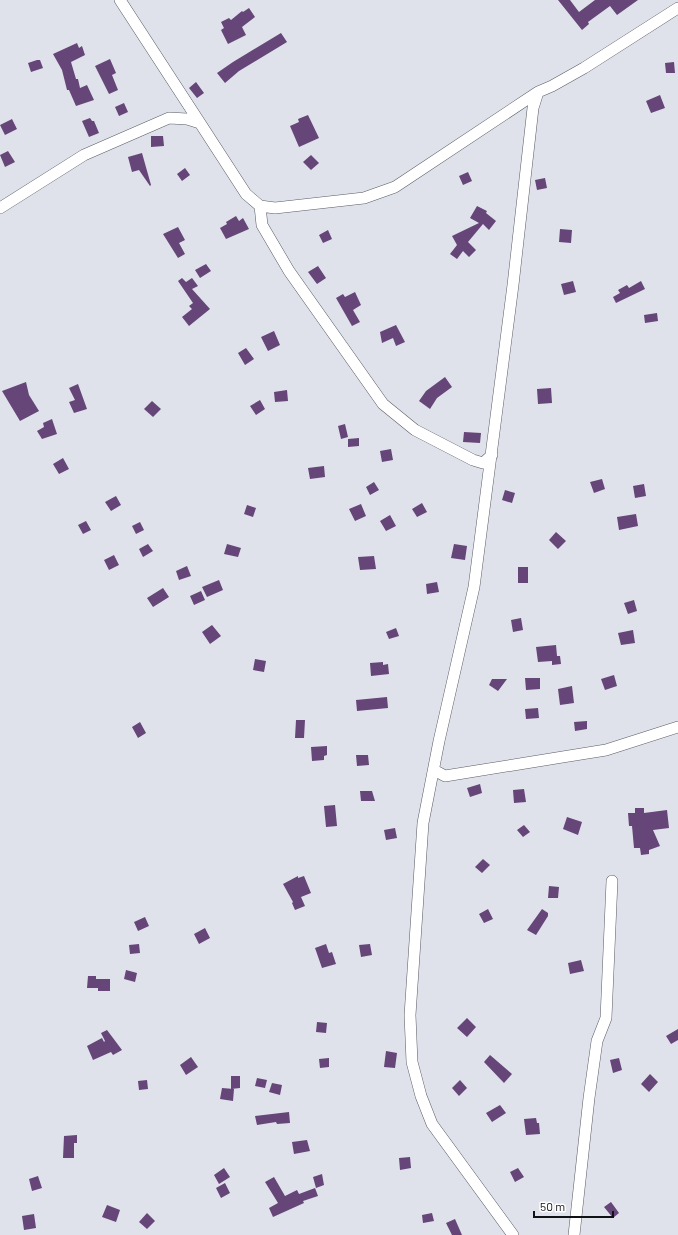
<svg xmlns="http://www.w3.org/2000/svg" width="678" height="1235" font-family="Barlow,sans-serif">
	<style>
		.building { fill: #664578 }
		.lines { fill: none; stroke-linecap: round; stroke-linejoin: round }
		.minor-casing { stroke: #595c64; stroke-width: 12 }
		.minor { stroke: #fff; stroke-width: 11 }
	</style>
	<rect width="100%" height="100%" fill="#dfe2eb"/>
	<path class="building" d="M558,0H570L579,12L595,0H638L617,15L610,6L588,22L589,24L582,30Z
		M249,8L255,17L242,27L246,35L228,44L221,30L224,28L221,22L229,18L231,20L242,11L243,12Z
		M281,33L287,42L239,71L225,83L217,73L233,62Z
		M77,43L79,48L82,46L85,55L71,62L76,79H78L80,88L87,85L94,100L76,106L69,90H67L62,70L53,54Z
		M110,59L116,73L112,75L118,90L109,94L95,66Z
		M37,60H40L43,68L31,72L28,63Z
		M674,62L675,73H666L665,63Z
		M196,82L204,93L197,98L189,88Z
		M660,95L665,108L651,113L646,101Z
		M124,103L128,112L119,116L115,107Z
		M308,115L319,138L299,147L290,126L299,122L298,119Z
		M90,118L92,121H94L99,133L89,137L82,121Z
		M12,119L17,129L5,135L0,125Z
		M151,136H163L164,146L151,147Z
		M8,151L15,162L5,167L0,155Z
		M142,153L151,185L150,186L139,170L132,172L128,157Z
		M311,155L319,163L311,170L303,162Z
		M185,168L190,175L182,181L177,174Z
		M468,172L472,181L463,185L459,176Z
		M545,178L547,188L537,190L535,180Z
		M477,206L487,211L486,213L496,221L489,230L483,224L468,242L476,250L469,257L463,251L457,259L450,254L457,245L452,236L479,223L470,218Z
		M236,216L239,221L243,218L249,229L226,239L220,228L227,224L226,222Z
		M178,227L185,240L179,243L185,254L178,258L163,234Z
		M560,229L572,230L571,243L559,242Z
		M328,230L332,239L323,243L319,235Z
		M206,264L211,271L200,278L195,270Z
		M318,266L326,278L317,284L308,272Z
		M182,278L186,282L192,278L198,286L192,289L210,309L189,326L182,317L192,309L189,306L193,303L178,281Z
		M573,281L576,292L564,295L561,284Z
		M641,281L645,289L616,303L613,297L620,293L618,290L627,285L629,288Z
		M355,292L361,305L353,310L360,322L352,326L336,298L343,294L345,297Z
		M657,313L658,321L645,323L644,315Z
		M396,325L405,342L396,346L393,338L382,343L380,332Z
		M274,331L280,345L268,351L261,337Z
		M246,348L254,359L245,365L238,353Z
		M445,377L452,387L437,398L430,409L419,401L426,391Z
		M26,382L29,395L39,411L20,421L2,391Z
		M78,384L87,409L74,413L69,402L75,400L69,388Z
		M551,388L552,403L538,404L537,389Z
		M287,390L288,401L275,402L274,392Z
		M260,400L265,409L256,415L250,406Z
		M152,401L161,409L153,417L144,409Z
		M52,419L57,434L42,439L37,431L44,427L43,423Z
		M345,424L348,437L341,439L338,426Z
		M464,432L481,433L480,443L463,442Z
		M359,438V446L348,447V439Z
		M391,449L393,460L382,462L380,451Z
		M63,458L69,469L59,474L53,464Z
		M324,466L325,477L310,479L308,468Z
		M602,479L605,489L594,493L590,482Z
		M374,482L379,490L370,495L366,487Z
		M644,484L646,496L635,498L633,486Z
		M505,490L515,493L512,503L502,500Z
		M116,496L121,505L111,511L105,502Z
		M422,503L427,512L417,517L412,509Z
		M361,504L366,516L355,521L349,509Z
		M247,505L256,508L253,517L244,514Z
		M636,514L638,526L619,530L617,517Z
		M390,515L396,526L386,531L380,521Z
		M86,521L91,530L83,534L78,525Z
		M140,522L144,530L136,534L132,526Z
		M556,532L566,541L558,549L549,540Z
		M148,544L153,551L143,557L139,549Z
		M227,544L241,548L238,557L224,554Z
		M454,544L467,546L465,560L451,558Z
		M114,555L119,565L109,570L104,560Z
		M374,556L376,569L360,570L358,557Z
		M187,566L191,576L179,580L176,571Z
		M518,567H528V583H518Z
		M219,580L223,590L207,597L202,587Z
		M437,582L439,592L427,594L426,584Z
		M163,588L169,597L153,607L147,598Z
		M201,591L205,600L194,605L190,596Z
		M634,600L637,611L628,614L624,603Z
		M521,618L523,630L513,632L511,620Z
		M212,625L221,636L210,644L202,632Z
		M396,628L399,636L389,639L386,632Z
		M633,630L635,643L621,645L618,633Z
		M556,645L557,656H560L561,664L552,665V661L538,662L536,647Z
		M255,659L266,661L264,672L253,670Z
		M383,662V665L388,664L389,674L371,676L370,663Z
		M614,675L617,686L605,690L601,679Z
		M525,678H540V689L526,690Z
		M492,679H507L498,691L489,685Z
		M572,686L574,703L560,705L558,689Z
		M387,697L388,708L357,711L356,700Z
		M538,708L539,718L526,719L525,709Z
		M296,720H305L304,738H295Z
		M587,721V729L575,731L574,722Z
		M140,722L146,733L138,738L132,727Z
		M327,746V755L324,756V760L312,761L311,747Z
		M356,755H368L369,765L357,766Z
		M480,784L482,793L470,797L467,788Z
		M524,789L526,802L514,803L513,790Z
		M360,791H372L375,801H361Z
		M335,805L337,826L326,827L324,806Z
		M635,808H644V813L667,810L669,828L653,830L660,846L649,850V854L641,855L640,848H634L632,826H629L628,813H635Z
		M567,817L582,822L578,835L563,829Z
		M524,825L530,832L523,837L517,830Z
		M395,828L397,838L386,840L384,830Z
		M483,859L490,865L482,873L475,867Z
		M298,876V878L304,876L311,893L301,897L305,906L295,910L292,903L293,902L283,884Z
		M549,886L559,887L558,898H548Z
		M488,909L493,919L484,923L479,914Z
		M542,909L548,913V916L536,935L527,930Z
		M145,917L149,926L138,931L134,922Z
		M205,928L210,938L199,944L194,934Z
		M139,944L140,953L130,954L129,945Z
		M326,944L329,953L332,952L336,964L322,968L315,948Z
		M370,944L372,955L361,957L359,945Z
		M581,960L584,971L570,974L568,963Z
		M126,970L137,973L135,982L124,979Z
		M88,976H96V979H110V991H98V988H87Z
		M467,1018L476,1027L467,1037L457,1028Z
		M317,1022L327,1023L326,1033L316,1032Z
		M678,1029V1040L671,1044L666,1036Z
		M107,1030L122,1050L113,1055L111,1052L93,1060L87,1046L102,1038L104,1042L105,1041L101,1033Z
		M386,1051L397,1053L395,1068L384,1067Z
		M490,1055L512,1074L504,1083L484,1062Z
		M191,1057L198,1067L186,1075L180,1065Z
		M329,1058V1067L320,1068L319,1059Z
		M619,1058L622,1070L613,1073L610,1060Z
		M650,1074L658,1082L649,1092L641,1084Z
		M231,1076H240V1088L231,1089Z
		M257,1078L267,1080L265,1088L255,1086Z
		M147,1080L148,1089L139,1090L138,1081Z
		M460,1080L467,1088L459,1096L452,1088Z
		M272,1083L282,1085L280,1095L269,1092Z
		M222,1088L234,1089L233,1101L220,1099Z
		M500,1105L506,1113L492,1122L486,1113Z
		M289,1112L290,1123L277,1124L276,1122L257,1125L255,1116Z
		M536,1118L537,1123H539L540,1134L526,1135L524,1119Z
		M77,1135V1143H74V1158H63L64,1136Z
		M307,1140L310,1151L294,1154L292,1142Z
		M410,1157L411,1168L400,1170L399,1158Z
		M224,1168L230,1177L219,1184L214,1175Z
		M518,1168L524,1177L515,1182L510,1172Z
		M322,1174L324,1185L316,1188L313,1177Z
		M38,1176L42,1188L32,1191L29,1179Z
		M274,1177L285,1196L297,1190L299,1194L315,1188L318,1196L303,1201L304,1203L273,1217L269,1208L278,1203L265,1182Z
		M225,1183L230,1193L221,1198L216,1188Z
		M611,1202L619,1213L613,1218L604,1207Z
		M107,1205L120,1210L116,1222L102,1217Z
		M147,1213L155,1221L147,1229L139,1222Z
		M432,1213L434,1221L423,1223L422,1215Z
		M34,1214L36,1228L24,1230L22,1216Z
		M455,1219L462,1235H452L446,1223Z"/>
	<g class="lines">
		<g class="minor-casing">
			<path id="minor" d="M120,0L200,123
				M260,206L262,225L289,271L383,404L415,430L473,460L483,463L492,455
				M0,208L84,155L169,118L187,119L200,123L246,194L260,206L275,208L364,198L395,187L538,92L552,86L584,68L678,8
				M434,770L445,776L606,750L678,727
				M513,1235L432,1124L421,1096L412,1062L410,1015L423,823L439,741L474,587L513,285L533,108L538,92
				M574,1235L589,1098L597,1041L606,1018L612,881"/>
		</g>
		<use href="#minor" class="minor"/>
	</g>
	<path d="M534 1211v6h79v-6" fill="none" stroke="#101114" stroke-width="2"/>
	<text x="540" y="1211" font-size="12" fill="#101114" stroke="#ffffff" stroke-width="3" paint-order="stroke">50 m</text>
</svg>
